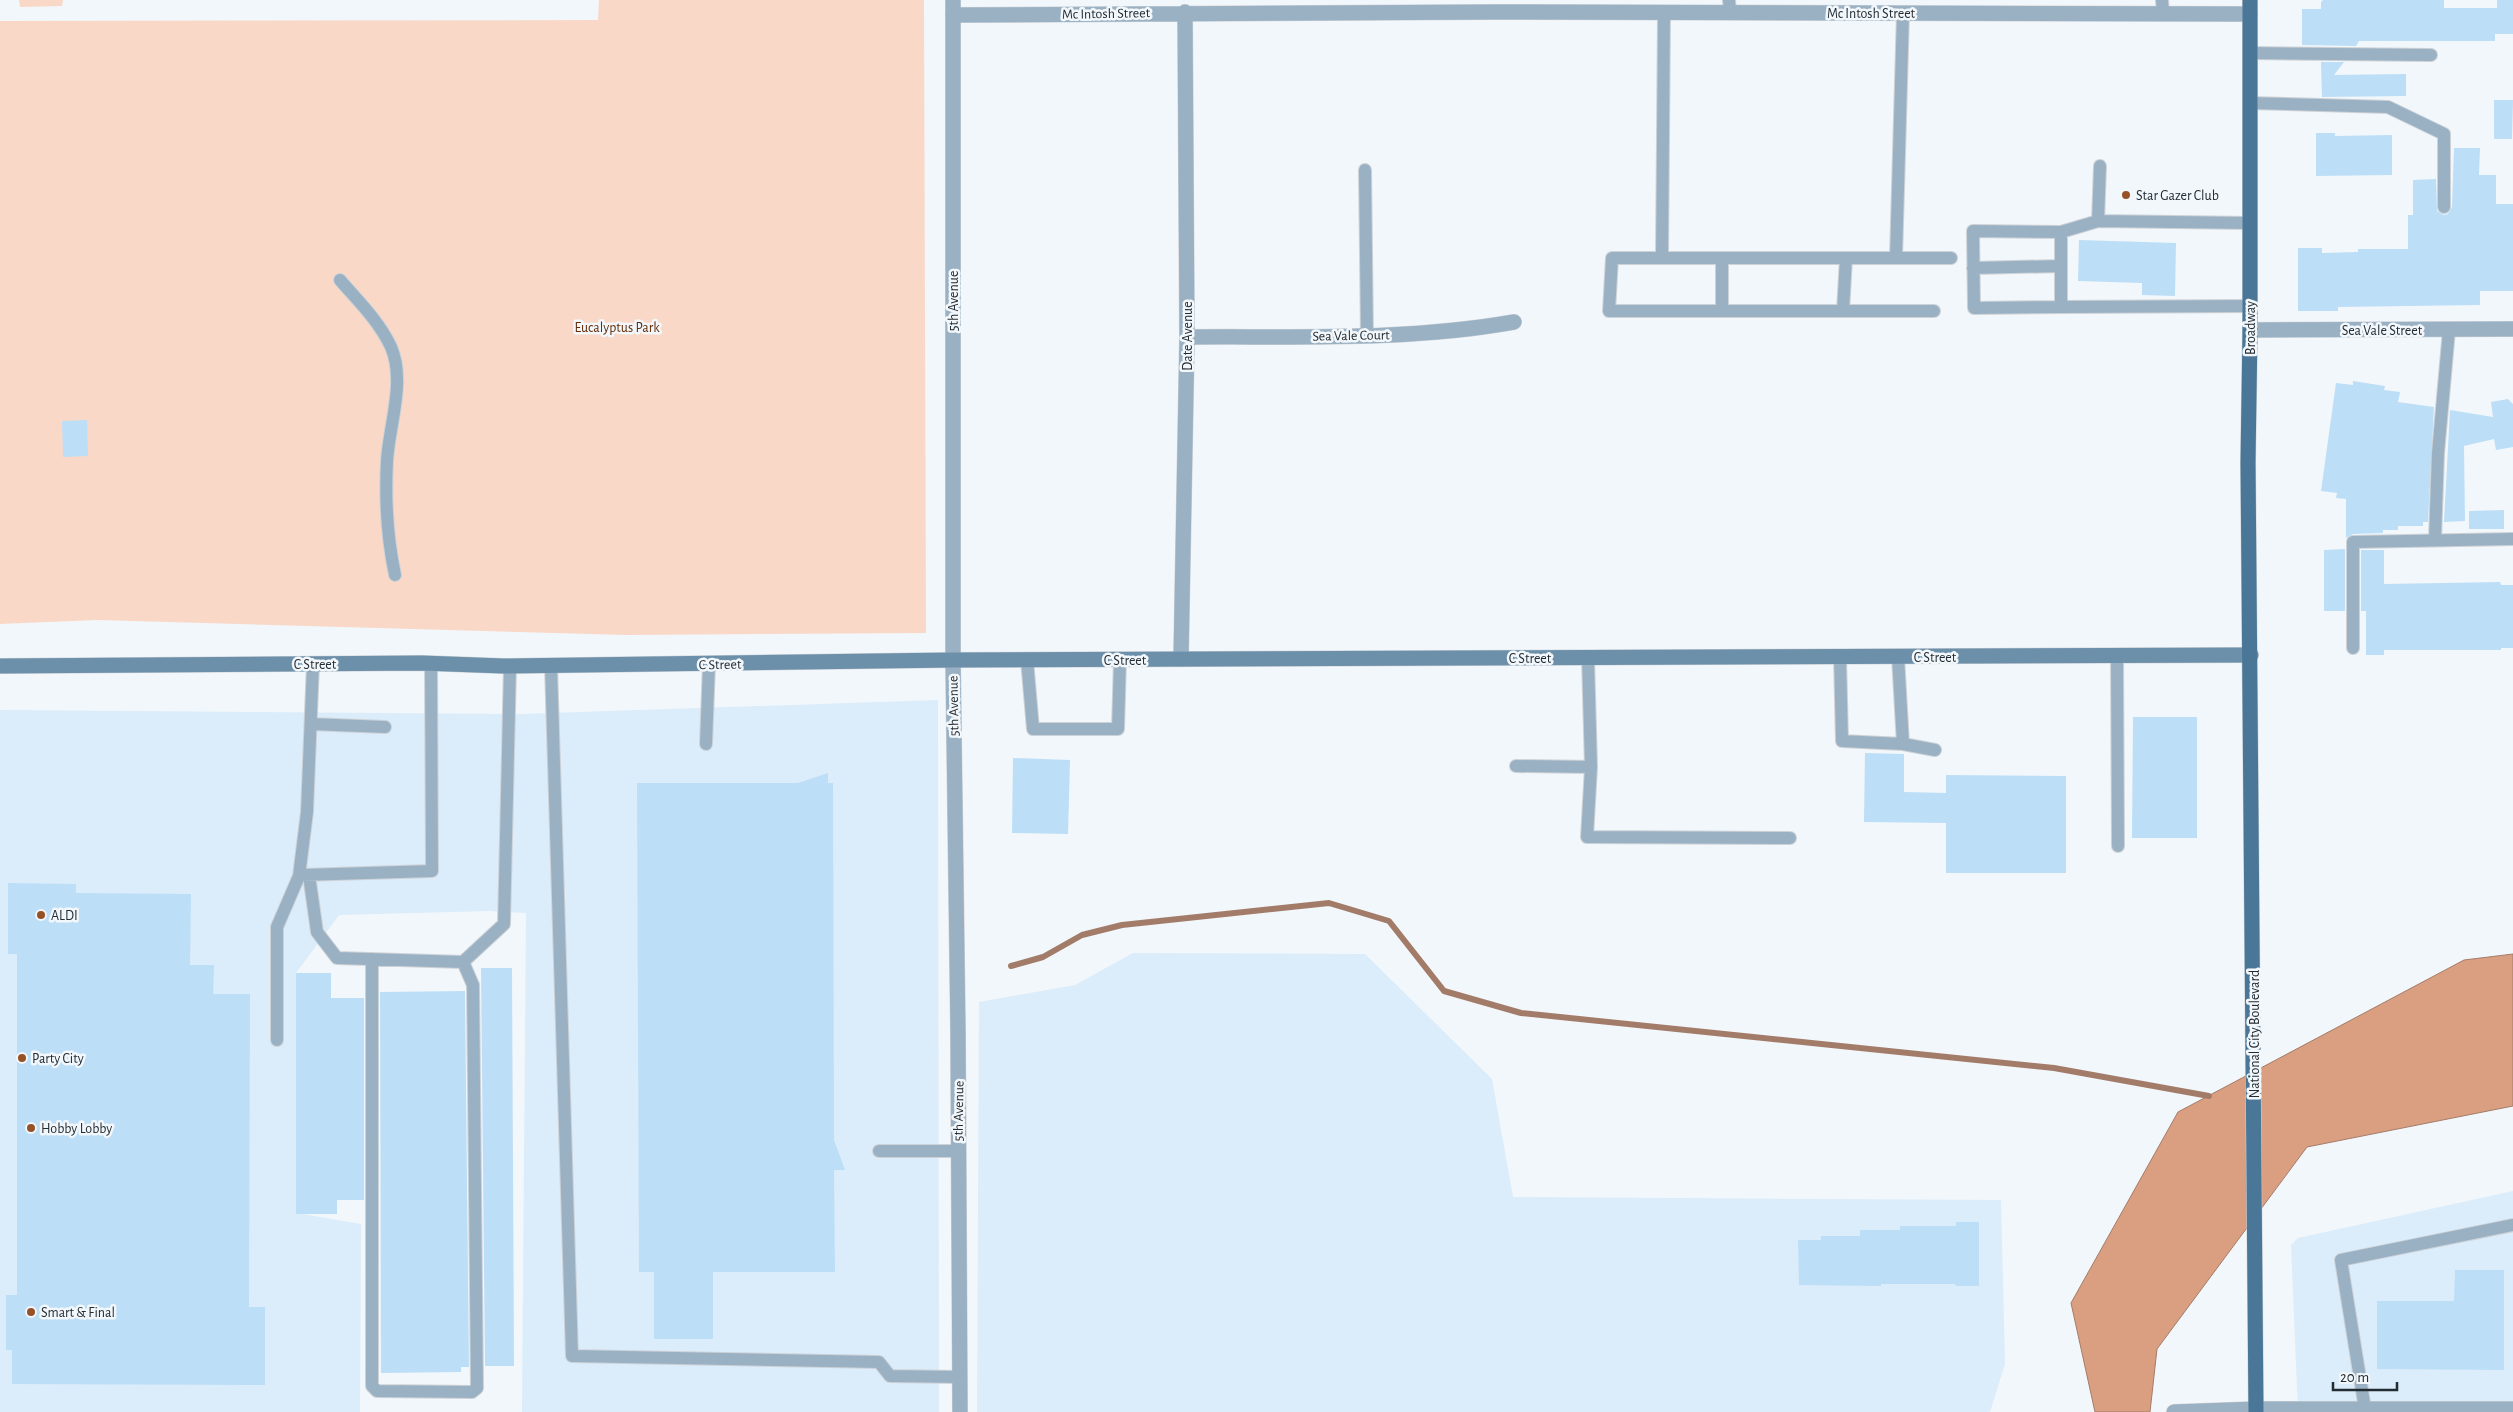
<svg xmlns="http://www.w3.org/2000/svg" width="2513" height="1412" font-family="'Alegreya Sans',sans-serif">
	<style>
		.built { fill: #dbecfa }
		.green { fill: #f9d8c7 }
		.water { fill: #da9f80; stroke: #a37c69 }
		.lines { fill: none; stroke-linecap: round; stroke-linejoin: round }
		.stream { stroke: #a37c69; stroke-width: 6 }
		.building { fill: #bddef7 }
		.service-casing { stroke: #cdd2d7; stroke-width: 14 }
		.minor-casing { stroke: #cdd2d7; stroke-width: 16 }
		.tertiary-casing { stroke: #cdd2d7; stroke-width: 16 }
		.secondary-casing { stroke: #cdd2d7; stroke-width: 16 }
		.primary-casing { stroke: #cdd2d7; stroke-width: 16 }
		.service { stroke: #9ab1c4; stroke-width: 12 }
		.minor { stroke: #9ab1c4; stroke-width: 15 }
		.tertiary { stroke: #9ab1c4; stroke-width: 15 }
		.secondary { stroke: #6c8faa; stroke-width: 15 }
		.primary { stroke: #4a7797; stroke-width: 15 }
		.poi-dot { fill: #965127; stroke: #f2f7fb; stroke-width: 2 }
		.labels { text-anchor: middle; stroke-width: 5; stroke-linejoin: round; paint-order: stroke }
		.street-label { font-size: 14px; fill: #232c33; stroke: #f2f7fb }
		.poi-label { font-size: 14px; fill: #232c33; stroke: #f2f7fb; text-anchor: start }
		.park-label { font-size: 14px; fill: #632d09; stroke: #f2f7fb }
	</style>
	<rect width="100%" height="100%" fill="#f2f7fb"/>
	<path class="built" d="M938,700L939,1412H522L526,913L489,911L339,915L296,973V1213L361,1224L360,1412H0V710L521,714Z
		M1133,953L1365,954L1492,1079L1513,1197L2001,1200L2005,1364L1990,1412H977L979,1002L1075,985Z
		M2513,1191V1412H2298L2291,1245L2298,1238Z"/>
	<path class="green" d="M19,0H63L62,6L20,7Z
		M599,0H924L926,633L627,635L98,620L0,624V21L598,20Z"/>
	<path class="water" d="M2513,954V1106L2307,1147L2157,1349L2150,1412H2095L2071,1303L2178,1112L2464,960Z"/>
	<g class="lines">
		<path class="stream" d="M1011,966L1043,957L1082,935L1122,925L1329,903L1389,921L1444,991L1521,1013L2054,1068L2209,1096"/>
	</g>
	<path class="building" d="M2323,0H2444V8H2497V0H2513V34H2495V41H2359L2356,46L2302,45V9H2321V2Z
		M2321,62H2344L2334,75L2406,74V96L2322,97Z
		M2494,100H2513L2512,139H2494Z
		M2316,133H2335V136L2392,135V175L2316,176Z
		M2454,148H2480L2479,175H2496V204H2513V291H2480V305L2338,307V311H2298V248H2322V253L2358,252V249H2408V215H2413V180L2436,179L2437,211L2444,215L2448,214L2452,207Z
		M2079,240L2176,243L2175,296L2142,295V283L2078,281Z
		M2353,381L2385,386L2384,390L2400,392L2398,402L2434,407L2428,522H2423V526H2398V530H2383V533L2353,534L2346,538V499L2336,498L2337,493L2321,491L2336,383L2353,385Z
		M2508,399L2513,404V447L2496,450L2494,439L2464,446L2465,521L2444,522L2450,410L2493,417L2491,402Z
		M87,420L88,456L63,457L62,421Z
		M2504,510V529H2469V511Z
		M2345,549V611H2324V550Z
		M2361,550H2384V584L2500,582L2501,585H2513V648H2501V650H2384V655H2366V611H2361Z
		M2133,717H2197V838H2132Z
		M1865,753L1904,754V792L1946,793V775L2066,776V873H1946V823L1864,822Z
		M1013,758L1070,760L1068,834L1012,833Z
		M828,773V783H833L834,1140L845,1170H834L835,1272H713V1339H654V1272H639L637,783H798Z
		M8,883L76,884V893L191,894L190,965H214L213,994H250L249,1307H265V1385L12,1384V1350H6V1295H17V954H8Z
		M481,968H512L514,1366H485Z
		M296,973H331V998H364V1200H337V1214H296Z
		M465,991L469,1367H461V1372L381,1373L380,992Z
		M1956,1222H1979V1286H1956L1955,1284H1881V1286L1799,1285L1798,1240H1821V1236H1860V1230H1900V1226H1956Z
		M2455,1270H2504V1370L2377,1369V1301H2454Z"/>
	<g class="lines">
		<g class="service-casing">
			<path id="service" d="M1729,0L1730,12
				M2162,0L2163,14
				M1664,12L1662,258H1612L1609,311H1934
				M2250,53L2431,55
				M2250,103L2388,107L2444,134V207
				M2100,166L2098,221L2061,232V307L2250,306
				M1365,170L1367,336
				M2098,221L2250,223
				M1662,258H1951
				M1722,258V311
				M1896,258L1903,13
				M1973,268L2061,266
				M340,280C358,301 379,321 391,347C406,381 389,425 387,461C385,499 387,537 395,575
				M2061,307L1974,308L1973,231L2061,232
				M1843,311L1846,258
				M2435,540L2438,453L2449,330
				M2353,648V542L2513,539
				M2117,656L2118,846
				M1840,657L1842,741L1903,744L1898,657
				M1588,658L1591,767L1587,837L1790,838
				M1027,660L1033,729H1118L1120,660
				M551,666L572,1356L879,1362L890,1376L959,1377
				M311,724L385,727
				M706,744L709,664
				M1903,744L1935,750
				M1516,766L1591,767
				M302,875L432,871L431,663
				M309,875L317,932L337,958L463,962L504,924L510,666
				M372,959V1386L377,1391L472,1392L477,1388L473,985L463,962
				M277,1040V927L299,876L307,812L313,664
				M879,1151H957
				M2365,1409L2341,1260L2513,1225"/>
		</g>
		<g class="minor-casing">
			<path id="minor" d="M953,15L1494,12L2250,14
				M2250,330L2513,329
				M1187,337C1296,336 1407,341 1514,322
				M1181,659L1187,337L1185,12
				M2174,1412L2256,1409H2513"/>
		</g>
		<g class="tertiary-casing">
			<path id="tertiary" d="M953,0V660L958,1033L960,1412"/>
		</g>
		<g class="secondary-casing">
			<path id="secondary" d="M0,666L422,663L503,666L953,660L2251,655"/>
		</g>
		<g class="primary-casing">
			<path id="primary" d="M2250,0V330L2248,462L2256,1412"/>
		</g>
		<use href="#service" class="service"/>
		<use href="#minor" class="minor"/>
		<use href="#tertiary" class="tertiary"/>
		<use href="#secondary" class="secondary"/>
		<use href="#primary" class="primary"/>
	</g>
	<g class="poi-dot">
		<circle cx="2126" cy="195" r="5"/>
		<circle cx="41" cy="915" r="5"/>
		<circle cx="22" cy="1058" r="5"/>
		<circle cx="31" cy="1128" r="5"/>
		<circle cx="31" cy="1312" r="5"/>
	</g>
	<g class="labels">
		<g class="street-label">
			<text transform="translate(1106 13) rotate(-1)" y="5">Mc Intosh Street</text>
			<text x="1871" y="18">Mc Intosh Street</text>
			<text transform="translate(953 301) rotate(-90)" y="5">5th Avenue</text>
			<text transform="translate(2250 328) rotate(-90)" y="5">Broadway</text>
			<text x="2382" y="335">Sea Vale Street</text>
			<text transform="translate(1351 335) rotate(-1)" y="5">Sea Vale Court</text>
			<text transform="translate(1187 336) rotate(-90)" y="5">Date Avenue</text>
			<text x="1935" y="662">C Street</text>
			<text x="1530" y="663">C Street</text>
			<text x="1125" y="665">C Street</text>
			<text x="315" y="669">C Street</text>
			<text transform="translate(720 664) rotate(-1)" y="5">C Street</text>
			<text transform="translate(953 706) rotate(-91)" y="5">5th Avenue</text>
			<text transform="translate(2254 1034) rotate(-90)" y="5">National City Boulevard</text>
			<text transform="translate(958 1111) rotate(-89)" y="5">5th Avenue</text>
		</g>
		<g class="poi-label">
			<text x="2136" y="200">Star Gazer Club</text>
			<text x="51" y="920">ALDI</text>
			<text x="32" y="1063">Party City</text>
			<text x="41" y="1133">Hobby Lobby</text>
			<text x="41" y="1317">Smart &amp; Final</text>
		</g>
		<g class="park-label">
			<text x="617" y="332">Eucalyptus Park</text>
		</g>
	</g>
	<path d="M2333 1382v8h64v-8" fill="none" stroke="#232c33" stroke-width="2.5"/>
	<text x="2340" y="1382" font-size="15" fill="#232c33" stroke="#f2f7fb" stroke-width="4" paint-order="stroke">20 m</text>
</svg>
